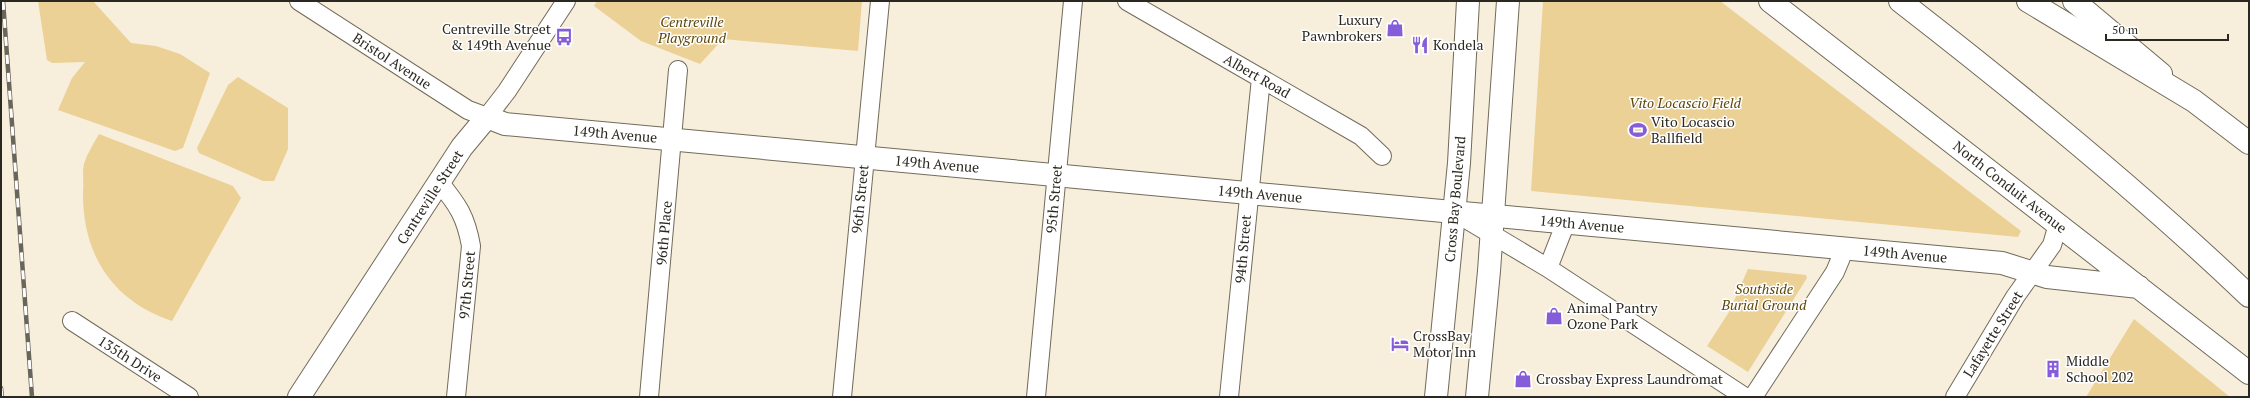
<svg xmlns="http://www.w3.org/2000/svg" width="2250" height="398" font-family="'PT Serif',serif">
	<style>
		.green { fill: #ecd196 }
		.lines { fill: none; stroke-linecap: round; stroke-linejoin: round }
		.minor-casing { stroke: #726a5a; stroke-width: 20 }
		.tertiary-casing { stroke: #726a5a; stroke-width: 24 }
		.primary-casing { stroke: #726a5a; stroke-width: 24 }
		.trunk-casing { stroke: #726a5a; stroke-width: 24 }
		.minor { stroke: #fff; stroke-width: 18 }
		.tertiary { stroke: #fff; stroke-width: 22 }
		.primary { stroke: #fff; stroke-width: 22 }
		.trunk { stroke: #fff; stroke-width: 22 }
		.rail-casing { stroke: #69655a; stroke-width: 4.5 }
		.rail { stroke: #fff; stroke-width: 3; stroke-dasharray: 9; stroke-linecap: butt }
		.labels { text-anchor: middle; stroke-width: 3; stroke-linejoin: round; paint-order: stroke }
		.poi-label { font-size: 14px; fill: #2b2821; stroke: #fff; text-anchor: start }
		.park-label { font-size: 14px; font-style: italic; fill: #5d4609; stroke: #fff }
		.street-label { font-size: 14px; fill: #2b2821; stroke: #fff }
	</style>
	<rect width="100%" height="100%" fill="#f7efdc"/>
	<path class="green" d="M38,1H93L131,43L156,46L180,54L210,73L183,148L175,151L58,110L72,78L85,62L52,63L47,60Z
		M597,1H862L858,51L723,39L700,64L641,41L594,6Z
		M1543,1H1720L2021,231L2018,237L1531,191Z
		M238,77L288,108V149L274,181H263L199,153L197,148L228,85Z
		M99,134L233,186L241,198L172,321C112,301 82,254 83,191C84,183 82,172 84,164C87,154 94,143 99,134Z
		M1748,269L1806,275L1807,278L1748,372L1707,346L1729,312Z
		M2134,319L2230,397H2086Z"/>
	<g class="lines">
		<g class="minor-casing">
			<path id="minor" d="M299,1L468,110L487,117L507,91L566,1
				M1127,1L1361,136L1382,156
				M439,182C458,205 466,217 471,246L456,397
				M1456,213L1548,268L1745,397
				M1548,268L1566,222
				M72,321L189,397
				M649,397L678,70
				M842,397L880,1
				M1036,397L1073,1
				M1229,397L1261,78
				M1753,397L1835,272L1845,248
				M1955,397L2015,297L2052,245L2058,224"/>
		</g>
		<g class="tertiary-casing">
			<path id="tertiary" d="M1770,1L2249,373
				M2074,1L2161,74
				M299,397L462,147L487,117L505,124L2002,263L2047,277L2139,287"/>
		</g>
		<g class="primary-casing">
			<path id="primary" d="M1436,397L1459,163L1468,1
				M1477,397L1489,271L1508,1"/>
		</g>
		<g class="trunk-casing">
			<path id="trunk" d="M1900,1C2020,94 2139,191 2249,296
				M2028,1L2194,101L2249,143"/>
		</g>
		<use href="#minor" class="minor"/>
		<use href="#tertiary" class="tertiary"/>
		<use href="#primary" class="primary"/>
		<use href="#trunk" class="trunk"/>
		<g class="rail-casing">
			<path id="rail" d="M3,1L32,397
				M1,388L2,397"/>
		</g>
		<use href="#rail" class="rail"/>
	</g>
	<defs>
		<g id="shop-bare" transform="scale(1.38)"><path d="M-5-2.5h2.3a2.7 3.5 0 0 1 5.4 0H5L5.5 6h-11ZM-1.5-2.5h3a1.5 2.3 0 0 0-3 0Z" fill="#865dd8" stroke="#fff" stroke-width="2.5" paint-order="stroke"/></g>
		<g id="bus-bare" transform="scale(1.38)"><path d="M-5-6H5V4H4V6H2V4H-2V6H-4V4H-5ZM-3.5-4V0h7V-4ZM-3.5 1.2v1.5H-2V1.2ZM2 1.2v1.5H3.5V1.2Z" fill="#865dd8" stroke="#fff" stroke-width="2.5" paint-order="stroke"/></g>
		<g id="restaurant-bare" transform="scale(1.38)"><path d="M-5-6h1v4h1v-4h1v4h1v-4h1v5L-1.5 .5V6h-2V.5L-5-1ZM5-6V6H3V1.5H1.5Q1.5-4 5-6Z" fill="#865dd8" stroke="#fff" stroke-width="2.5" paint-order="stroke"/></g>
		<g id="stadium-bare" transform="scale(1.38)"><path d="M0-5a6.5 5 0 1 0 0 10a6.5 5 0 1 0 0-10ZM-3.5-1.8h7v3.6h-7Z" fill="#865dd8" stroke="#fff" stroke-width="2.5" paint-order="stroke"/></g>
		<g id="hotel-bare" transform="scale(1.38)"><path d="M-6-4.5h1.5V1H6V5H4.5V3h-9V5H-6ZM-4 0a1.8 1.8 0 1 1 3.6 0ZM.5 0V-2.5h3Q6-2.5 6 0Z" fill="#865dd8" stroke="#fff" stroke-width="2.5" paint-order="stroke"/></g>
		<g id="building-bare" transform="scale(1.38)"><path d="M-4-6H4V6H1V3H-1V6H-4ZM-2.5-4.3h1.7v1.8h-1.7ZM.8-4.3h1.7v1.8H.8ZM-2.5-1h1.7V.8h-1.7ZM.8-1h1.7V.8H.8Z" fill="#865dd8" stroke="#fff" stroke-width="2.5" paint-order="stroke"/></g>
	</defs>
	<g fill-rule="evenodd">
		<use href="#shop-bare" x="1395" y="28"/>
		<use href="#bus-bare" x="564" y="37"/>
		<use href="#restaurant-bare" x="1420" y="45"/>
		<use href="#stadium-bare" x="1638" y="130"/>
		<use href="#shop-bare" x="1554" y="316"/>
		<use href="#hotel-bare" x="1400" y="344"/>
		<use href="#building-bare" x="2053" y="369"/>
		<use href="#shop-bare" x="1523" y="379"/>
	</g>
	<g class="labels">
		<g class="poi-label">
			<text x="1382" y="25" text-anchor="end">Luxury<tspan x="1382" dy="16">Pawnbrokers</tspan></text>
			<text x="551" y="34" text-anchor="end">Centreville Street<tspan x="551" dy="16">&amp; 149th Avenue</tspan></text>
			<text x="1433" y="50">Kondela</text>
			<text x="1651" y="127">Vito Locascio<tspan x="1651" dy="16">Ballfield</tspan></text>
			<text x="1567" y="313">Animal Pantry<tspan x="1567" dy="16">Ozone Park</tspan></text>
			<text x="1413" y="341">CrossBay<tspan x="1413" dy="16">Motor Inn</tspan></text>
			<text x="2066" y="366">Middle<tspan x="2066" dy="16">School 202</tspan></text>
			<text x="1536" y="384">Crossbay Express Laundromat</text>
		</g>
		<g class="park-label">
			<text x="692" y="27">Centreville<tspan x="692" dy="16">Playground</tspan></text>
			<text x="1685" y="108">Vito Locascio Field</text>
			<text x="1764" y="294">Southside<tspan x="1764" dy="16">Burial Ground</tspan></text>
		</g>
		<g class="street-label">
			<text transform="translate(392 61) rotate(33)" y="5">Bristol Avenue</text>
			<text transform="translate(1257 76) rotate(30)" y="5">Albert Road</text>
			<text transform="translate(615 134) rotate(5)" y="5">149th Avenue</text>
			<text transform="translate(937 164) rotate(5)" y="5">149th Avenue</text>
			<text transform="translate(2010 187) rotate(38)" y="5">North Conduit Avenue</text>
			<text transform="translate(1260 194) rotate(5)" y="5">149th Avenue</text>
			<text transform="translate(430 197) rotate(-57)" y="5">Centreville Street</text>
			<text transform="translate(860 199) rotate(-84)" y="5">96th Street</text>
			<text transform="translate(1054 199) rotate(-85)" y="5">95th Street</text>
			<text transform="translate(1455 199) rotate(-85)" y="5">Cross Bay Boulevard</text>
			<text transform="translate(1582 224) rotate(5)" y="5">149th Avenue</text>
			<text transform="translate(664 233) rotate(-85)" y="5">96th Place</text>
			<text transform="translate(1243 249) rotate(-85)" y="5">94th Street</text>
			<text transform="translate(1905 254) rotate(5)" y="5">149th Avenue</text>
			<text transform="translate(467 285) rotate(-85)" y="5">97th Street</text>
			<text transform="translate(1993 334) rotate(-58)" y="5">Lafayette Street</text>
			<text transform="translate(130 359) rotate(33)" y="5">135th Drive</text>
		</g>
	</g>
	<rect width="2250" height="398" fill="none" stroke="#2b2821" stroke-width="4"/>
	<path d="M2106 34v6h122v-6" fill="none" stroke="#2b2821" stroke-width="2"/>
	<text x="2112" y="34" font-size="12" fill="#2b2821" stroke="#ffffff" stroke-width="3" paint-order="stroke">50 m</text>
</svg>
